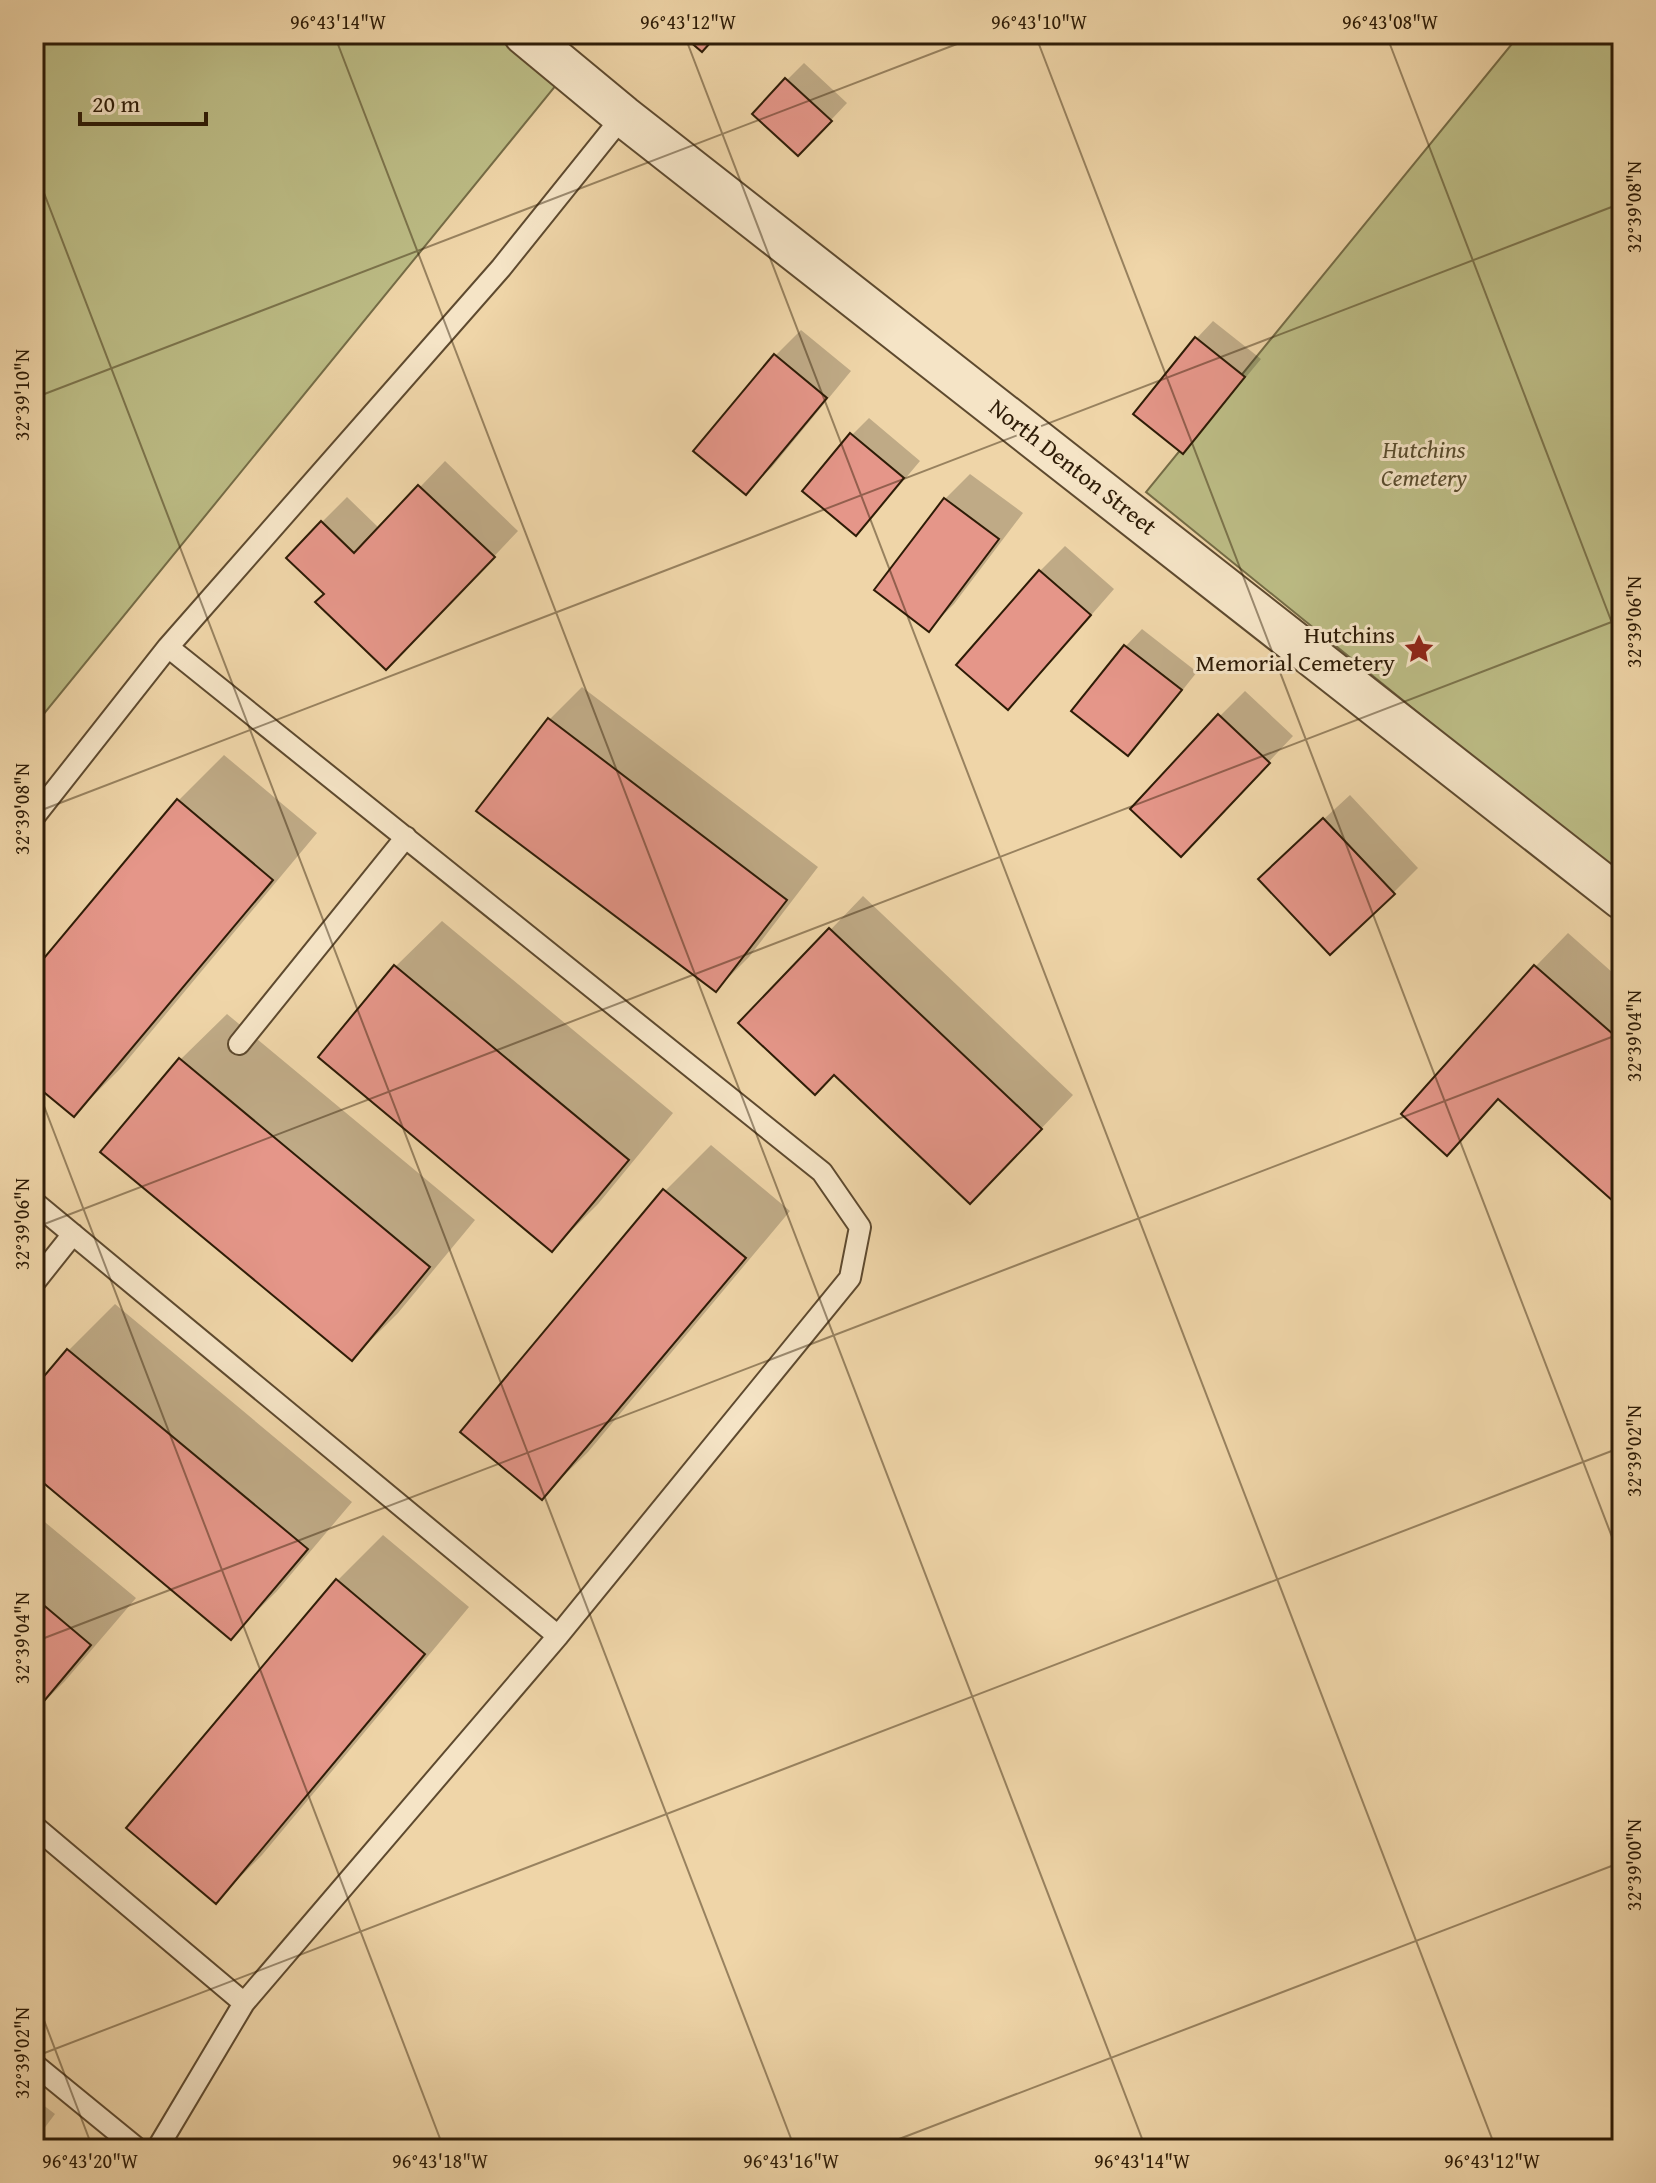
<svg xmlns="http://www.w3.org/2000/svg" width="1656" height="2183" font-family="'Gentium Book Plus',serif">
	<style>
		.green { fill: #bcbc85; stroke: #756c46; stroke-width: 2 }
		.shadow { fill: #0003 }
		.building { fill: #e59689; stroke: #2e1c07; stroke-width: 2 }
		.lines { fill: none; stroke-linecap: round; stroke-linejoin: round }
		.lane-casing { stroke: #5e4a2f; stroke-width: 24 }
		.street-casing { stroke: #5e4a2f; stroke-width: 44 }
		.lane { stroke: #f5e4c6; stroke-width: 20 }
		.street { stroke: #f5e4c6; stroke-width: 40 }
		.ticks { fill: none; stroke: #2e1c07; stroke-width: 2; stroke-opacity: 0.45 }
		.labels { text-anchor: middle; stroke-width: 6; stroke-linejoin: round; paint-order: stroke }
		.park-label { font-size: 24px; font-style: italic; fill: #594c2d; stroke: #f5e4c6 }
		.street-label { font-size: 24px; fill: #2e1c07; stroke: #f5e4c6 }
		.poi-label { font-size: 24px; fill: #2e1c07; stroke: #f5e4c6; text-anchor: end }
		.neatline { fill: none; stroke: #2e1c07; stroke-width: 3 }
		.ticks-label { font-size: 20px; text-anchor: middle; fill: #2e1c07 }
	</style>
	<rect width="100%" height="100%" fill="#efd5a8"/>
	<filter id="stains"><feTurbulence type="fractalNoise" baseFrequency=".0025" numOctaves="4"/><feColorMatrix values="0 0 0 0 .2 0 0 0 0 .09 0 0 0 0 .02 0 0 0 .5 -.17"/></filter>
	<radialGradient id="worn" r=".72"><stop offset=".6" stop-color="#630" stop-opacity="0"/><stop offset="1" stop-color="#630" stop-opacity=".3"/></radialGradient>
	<path class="green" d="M34,34H493L557,84L34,726Z
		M1520,34H1622V878L1146,492Z"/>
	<path class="shadow" d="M804,63L847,103L815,137L787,80Z
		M1213,321L1261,359L1199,434L1182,451L1136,413L1197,338Z
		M801,330L851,371L772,467L746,492L696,451L776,355Z
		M869,418L920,461L873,517L856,534L852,435Z
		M445,461L518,531L412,643L326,594L322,522L347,497L380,529Z
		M970,474L1023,513L954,604L929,629L877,590L945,499Z
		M1065,546L1114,589L1033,682L1008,707L1040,571Z
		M1142,629L1197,672L1145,737L1128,754L1074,711L1126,646Z
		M582,687L818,867L749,957L716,990L549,720Z
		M1245,691L1293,736L1206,829L1220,716Z
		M224,755L317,833L120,1069L74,1115L34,1082V973L178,801Z
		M1350,795L1418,868L1393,893L1286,854Z
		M863,896L1073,1095L1003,1169L835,1073L741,1023Z
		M442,921L673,1113L598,1204L552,1250L396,966Z
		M1568,933L1622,981V1206L1500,1098L1447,1153L1404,1114L1536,966Z
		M227,1014L475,1220L398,1313L352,1359L181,1059Z
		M711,1145L790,1211L588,1452L542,1497L665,1191Z
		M115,1304L352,1502L277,1591L231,1637L34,1473V1391L69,1350Z
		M34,1513L136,1598L65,1681L34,1712Z
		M383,1535L469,1607L262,1855L216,1901L337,1581Z
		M34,2098L55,2114L34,2142Z"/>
	<path class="building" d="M681,34H718L702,52Z
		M785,78L832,121L798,156L752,114Z
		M1195,337L1245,377L1183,454L1133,414Z
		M774,354L827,398L746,495L693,451Z
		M850,433L904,478L856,536L802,491Z
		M418,485L495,557L386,670L315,602L324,594L286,558L321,521L354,553Z
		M944,498L999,539L929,632L874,590Z
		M1039,570L1091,615L1008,710L956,665Z
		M1124,645L1182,690L1128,756L1071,711Z
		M1218,714L1270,763L1181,857L1130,809Z
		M548,718L787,900L716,992L476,811Z
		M177,799L273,880L74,1117L34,1084V970Z
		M1323,818L1395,894L1330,955L1258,879Z
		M829,928L1042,1129L970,1204L834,1075L815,1095L738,1023Z
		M394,965L629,1160L552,1252L318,1057Z
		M1534,965L1622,1042V1209L1498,1099L1447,1156L1401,1114Z
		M179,1058L430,1267L352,1361L100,1152Z
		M663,1189L746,1258L542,1500L460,1432Z
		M67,1349L308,1549L231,1640L34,1475V1388Z
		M336,1579L425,1654L216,1904L126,1828Z
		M34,1597L91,1645L34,1713Z"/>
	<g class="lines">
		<g class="lane-casing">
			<path id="lane" d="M34,817L168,647L501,268L623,116
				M239,1044L406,837
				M34,1202L558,1636
				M34,1283L73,1234
				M34,1826L244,2003
				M34,2064L138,2149
				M157,2149L244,2003L558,1636L850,1278L860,1227L822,1172L168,647"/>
		</g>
		<g class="street-casing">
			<path id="street" d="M524,34L623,116L1622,899"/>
		</g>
		<use href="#lane" class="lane"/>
		<use href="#street" class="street"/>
	</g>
	<path class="ticks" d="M334,34L1146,2149M684,34L1496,2149M1035,34L1622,1563M1386,34L1622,649M34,167L795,2149M34,398L983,34M34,813L1622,203M34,1080L444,2149M34,1228L1622,618M34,1642L1622,1033M34,1994L93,2149M34,2057L1622,1447M873,2149L1622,1862"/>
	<defs>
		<g id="sight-bare" transform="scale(2.4)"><path d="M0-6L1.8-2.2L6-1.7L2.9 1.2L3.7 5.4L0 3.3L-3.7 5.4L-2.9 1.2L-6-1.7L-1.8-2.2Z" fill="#8f2418" stroke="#f5e4c6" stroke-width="2.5" paint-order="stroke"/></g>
	</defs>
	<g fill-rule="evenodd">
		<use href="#sight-bare" x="1419" y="649"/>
	</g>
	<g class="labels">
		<g class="park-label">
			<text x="1424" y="458">Hutchins<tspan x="1424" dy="28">Cemetery</tspan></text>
		</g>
		<g class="street-label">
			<text transform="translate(1073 467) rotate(38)" y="8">North Denton Street</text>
		</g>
		<g class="poi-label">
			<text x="1395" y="643">Hutchins<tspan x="1395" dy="28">Memorial Cemetery</tspan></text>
		</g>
	</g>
	<rect width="1656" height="2183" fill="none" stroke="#efd5a8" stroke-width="88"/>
	<path d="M80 112v12h126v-12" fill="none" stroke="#2e1c07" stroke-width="4"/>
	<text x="92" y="112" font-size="24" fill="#2e1c07" stroke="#f5e4c6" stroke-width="6" paint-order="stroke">20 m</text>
	<rect x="44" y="44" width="1568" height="2095" class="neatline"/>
	<g class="ticks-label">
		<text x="338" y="29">96°43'14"W</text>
		<text x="688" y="29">96°43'12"W</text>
		<text x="1039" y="29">96°43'10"W</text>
		<text x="1390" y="29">96°43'08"W</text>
		<text transform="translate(1634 207) rotate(-90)" y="7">32°39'08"N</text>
		<text transform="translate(22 395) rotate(-90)" y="7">32°39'10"N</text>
		<text transform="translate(1634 622) rotate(-90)" y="7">32°39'06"N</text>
		<text transform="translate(22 809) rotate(-90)" y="7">32°39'08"N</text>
		<text transform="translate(1634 1036) rotate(-90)" y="7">32°39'04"N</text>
		<text transform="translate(22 1224) rotate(-90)" y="7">32°39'06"N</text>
		<text transform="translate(1634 1451) rotate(-90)" y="7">32°39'02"N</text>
		<text transform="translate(22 1638) rotate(-90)" y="7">32°39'04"N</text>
		<text transform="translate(1634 1865) rotate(-90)" y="7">32°39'00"N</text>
		<text transform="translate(22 2053) rotate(-90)" y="7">32°39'02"N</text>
		<text x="90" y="2168">96°43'20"W</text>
		<text x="440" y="2168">96°43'18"W</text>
		<text x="791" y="2168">96°43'16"W</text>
		<text x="1142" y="2168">96°43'14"W</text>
		<text x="1492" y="2168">96°43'12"W</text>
	</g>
	<rect width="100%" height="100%" filter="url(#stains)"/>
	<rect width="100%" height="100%" fill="url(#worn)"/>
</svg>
